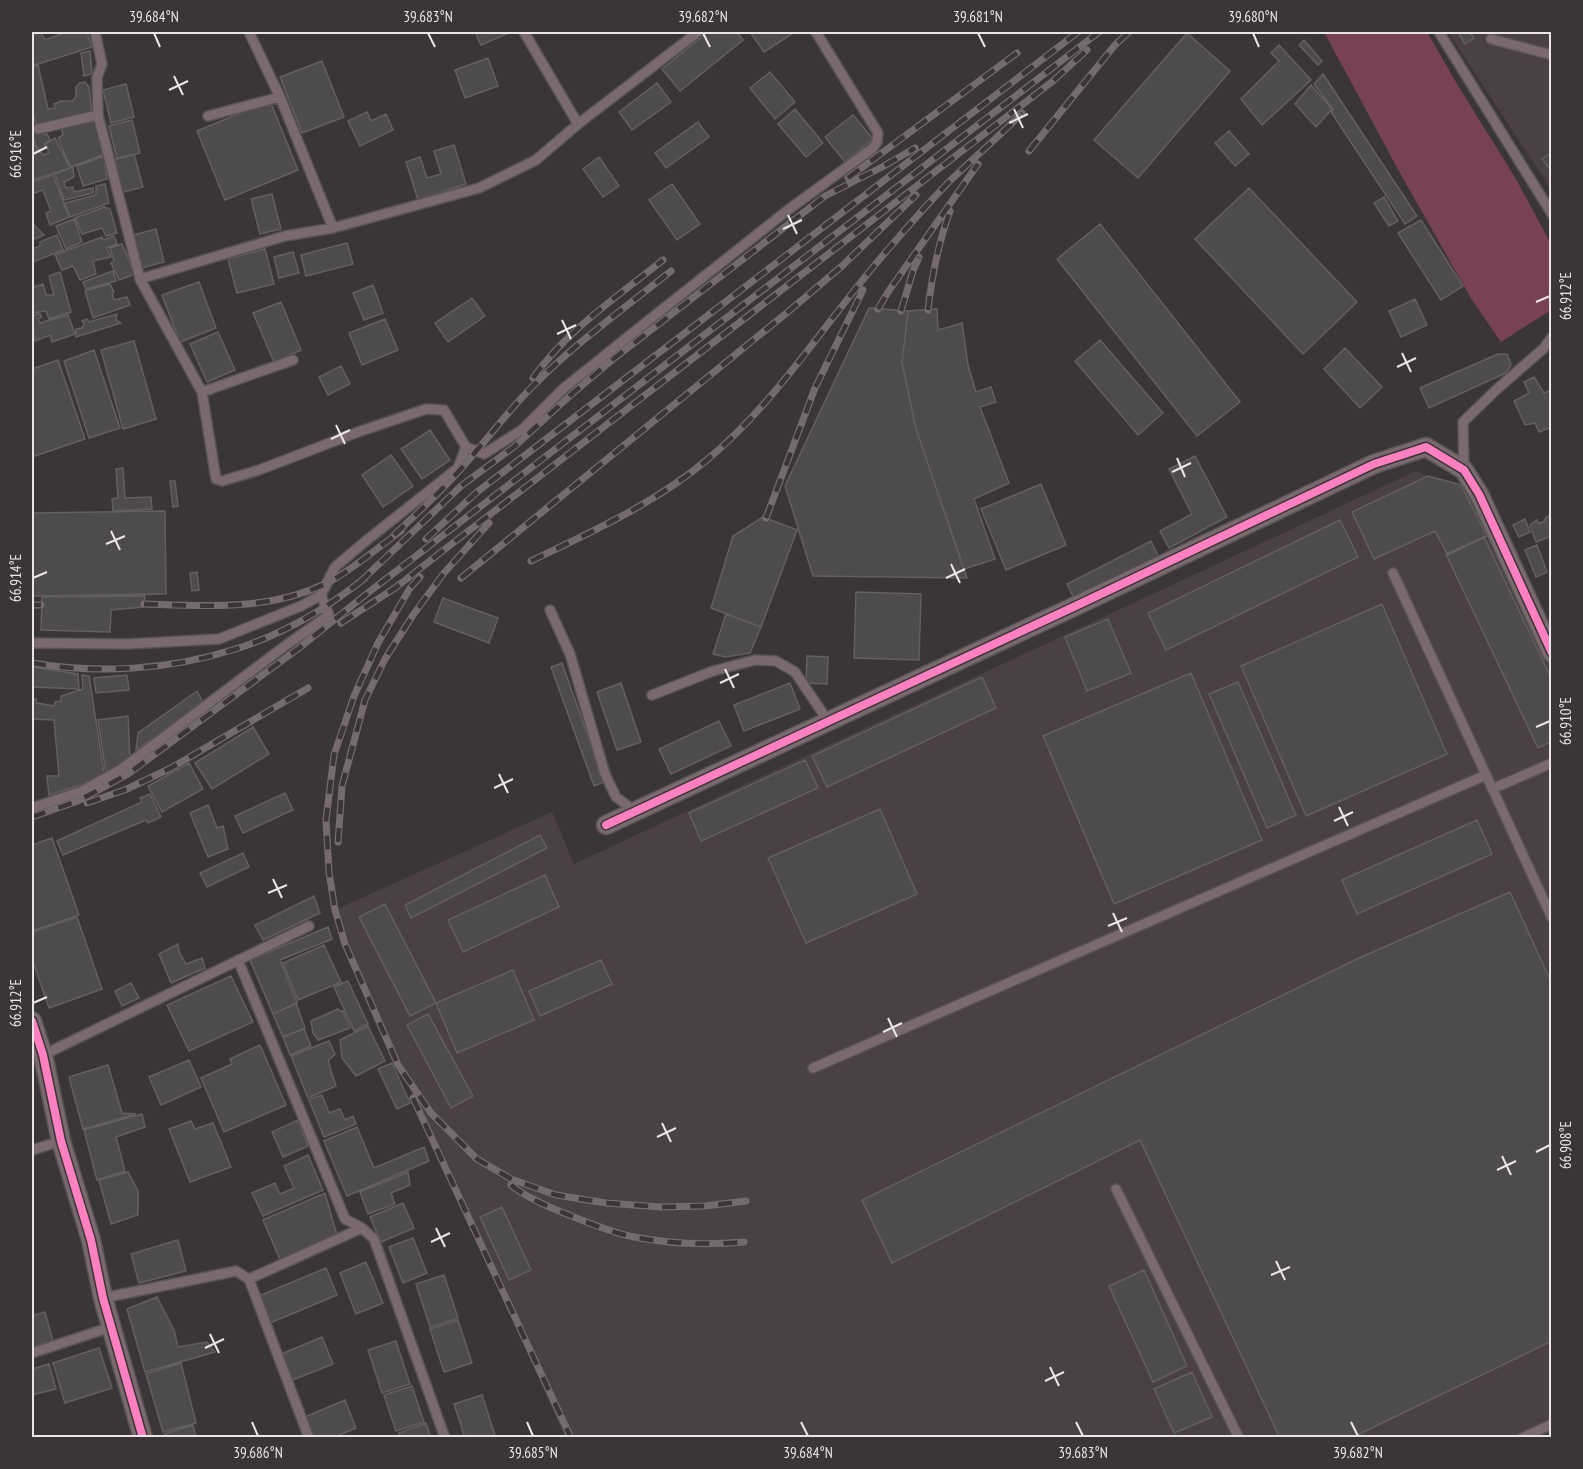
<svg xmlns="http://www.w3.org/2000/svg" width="1583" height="1469" font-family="'PT Sans Narrow',sans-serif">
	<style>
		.built { fill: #4b4043 }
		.green { fill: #774156 }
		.building { fill: #4e4b4d; stroke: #625f61; stroke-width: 1.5 }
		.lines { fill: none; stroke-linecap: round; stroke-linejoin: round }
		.service-casing { stroke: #555354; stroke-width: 12 }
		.minor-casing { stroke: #555354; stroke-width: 21 }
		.service { stroke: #7a6a6f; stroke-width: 9 }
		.minor { stroke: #7a6a6f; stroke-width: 18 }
		.rail-casing { stroke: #756b6f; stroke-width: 7 }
		.rail { stroke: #3b3537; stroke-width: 4.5; stroke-dasharray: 14; stroke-linecap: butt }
		.cycleway-casing { stroke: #3b3537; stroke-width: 11 }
		.cycleway { stroke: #ff80c0; stroke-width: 8 }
		.ticks { fill: none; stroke: #eae6e7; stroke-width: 2 }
		.neatline { fill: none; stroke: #eae6e7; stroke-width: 2 }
		.ticks-label { font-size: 15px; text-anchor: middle; fill: #eae6e7 }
	</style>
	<rect width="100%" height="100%" fill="#3a3638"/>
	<path class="built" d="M1448,32H1551V189Z
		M1416,471L1475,495L1551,667V1437H565L345,944L335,910L552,812L574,864Z"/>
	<path class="green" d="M1324,32H1427L1457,84L1516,179L1551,244V310L1501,342L1472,300L1401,175Z"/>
	<path class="building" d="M32,32H41L45,40L61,34L60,32H87L92,47L32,66Z
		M475,32H511L481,45Z
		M708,32H737L743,40L680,91L662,69Z
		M750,32H795L764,52Z
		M1458,32H1470L1474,38L1465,44Z
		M1187,33L1230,71L1138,178L1094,140Z
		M1304,40L1322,61L1318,65L1299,45Z
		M1279,45L1311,80L1262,125L1241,99L1279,61L1271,53Z
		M90,51L92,74L84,76L81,53Z
		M488,58L498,86L465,98L455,70Z
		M322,61L344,117L302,133L280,77Z
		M38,65L48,109L55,108L54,104L61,101H73L76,96V87L80,83L85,82L89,87L92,114L37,127L32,111V67Z
		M770,72L795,102L775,119L750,88Z
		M1323,74L1417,216L1405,224L1331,112L1333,109L1314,84Z
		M657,83L671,102L632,130L619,112Z
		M126,84L134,117L111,123L103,90Z
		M1311,85L1332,109L1316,127L1295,104Z
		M270,101L298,170L225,200L197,131Z
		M795,109L823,143L806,157L778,124Z
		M367,112L371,121L386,114L393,130L360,146L348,121Z
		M853,115L873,139L845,162L825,137Z
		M95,117L105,154L71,167L68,162L58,138L63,135L61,126Z
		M132,120L140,153L117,159L109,126Z
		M698,122L709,137L666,168L655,153Z
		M35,131L43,132L44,135L47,134L50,140L44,144L46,148L38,150L32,135Z
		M1229,131L1249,154L1235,166L1215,143Z
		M55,138L70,168L32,180V139L38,152H41L43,155L49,153L46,144Z
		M454,145L466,184L418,200L406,162L420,157L427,178L441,174L434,151Z
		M1552,152V172L1542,159Z
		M134,154L143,187L120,193L111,160Z
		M104,156L107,179L83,186L77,166Z
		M599,157L619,186L603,197L583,169Z
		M73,167L74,177L64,182L66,188L73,187L74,192L93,188V193L64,200L55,174Z
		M53,175L69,217L50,225L46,213L51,211L43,190L32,194V182Z
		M105,184L109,203L70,217L65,203L96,195V186Z
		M672,184L700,224L677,240L649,200Z
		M1249,188L1357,302L1303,354L1195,239Z
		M272,194L281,229L260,234L251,199Z
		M1384,197L1398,221L1389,226L1374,203Z
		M104,207L110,209L117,233L106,236L102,228L82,234L75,218Z
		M74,219L82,242L66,249L56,226Z
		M1421,220L1463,286L1441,300L1398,233Z
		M33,224L44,235L32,240V225Z
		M1100,224L1240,402L1197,436L1057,259Z
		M156,229L164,262L141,268L133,235Z
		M57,235L63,250L35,261L32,258V249L40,246V242Z
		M114,236L117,244L107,248L111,257L93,261L96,274L80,280L73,266L62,270L55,255L102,237L103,240Z
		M347,243L353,264L306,276L301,255Z
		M122,244L135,274L119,280L111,263L114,261L110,248Z
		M265,249L274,284L237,293L228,259Z
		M293,252L299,273L279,278L274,257Z
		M113,271L116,281L86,289L83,282Z
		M60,272L71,312L49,319L46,311L32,313V282L34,287L43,284L46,295H54L49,276Z
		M199,282L216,328L180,342L162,295Z
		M110,284L114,292L112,293L114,300L127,297L130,305L93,318L85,291Z
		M373,285L383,313L364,320L353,293Z
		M472,298L485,316L448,342L435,323Z
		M1415,299L1427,325L1401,337L1389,311Z
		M281,302L301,350L274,362L253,313Z
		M869,308L908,311L902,363L916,429L967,578L813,576L785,486Z
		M937,309L938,330L962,323L968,365L976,392L991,387L996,402L980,407L1009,483L974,499L995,559L964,569L916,429L902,363L908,311Z
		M39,313L42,317L38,319L40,323L68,315L75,334L52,342L50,335L35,341L32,316Z
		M117,314L116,320L121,323L76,337V329L82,328L84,324L82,321L87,319L89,322Z
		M385,319L398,350L362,365L349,333Z
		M218,332L235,370L207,382L190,344Z
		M1100,340L1163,413L1138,435L1075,361Z
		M134,341L156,419L123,429L101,350Z
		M1345,348L1382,387L1360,408L1324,369Z
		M94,350L120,428L89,438L64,361Z
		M1498,354H1507L1511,365L1506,373L1429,408L1420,388Z
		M58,360L85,439L32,457V369Z
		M341,366L350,384L328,395L319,377Z
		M1534,377L1544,393L1552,390V427L1539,432L1535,423L1525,425L1514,401L1529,393L1524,382Z
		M430,430L450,460L422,479L401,449Z
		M391,455L413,486L383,507L362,475Z
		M1195,456L1227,517L1169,548L1160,531L1192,514L1169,469Z
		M123,468L125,498L151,497L152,509L113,511L112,499L118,498L116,469Z
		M1428,476L1461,485L1487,536L1448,555L1435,531L1374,559L1352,512Z
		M170,481H175L178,506L173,507Z
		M1041,484L1066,545L1006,570L981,509Z
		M165,511L166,594L32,596V513Z
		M1552,515V536L1536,542L1530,525L1537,520L1538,523L1544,522L1546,517Z
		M763,517L797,530L761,627L711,608L733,536Z
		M1525,519L1530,532L1519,537L1513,525Z
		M1340,520L1358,557L1166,650L1148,613Z
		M1484,537L1552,680V741L1538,748L1446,554Z
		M1151,541L1159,558L1075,600L1067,584Z
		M1537,545L1547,572L1536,577L1525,550Z
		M197,572L199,590L192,591L190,573Z
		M856,592L921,594L919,660L854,658Z
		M145,596L143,607L111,610L110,632L41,630L42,597Z
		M443,598L498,618L489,643L434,622Z
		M1382,604L1447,754L1306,816L1241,666Z
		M726,614L761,627L750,653L725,657L713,654Z
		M1108,619L1131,673L1087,691L1065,637Z
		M807,656L828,657L827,684L806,683Z
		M562,663L604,782L594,786L551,667Z
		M32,667L78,674L79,689L32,687Z
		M1191,673L1262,840L1114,904L1043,736Z
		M82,675L89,676L104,773L84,784L49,795L47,776H59L54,720L32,719V699H36L37,703L54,706L55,702L61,701V696L83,689Z
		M127,675L129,690L96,693L94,678Z
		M982,677L996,708L827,787L812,756Z
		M1238,682L1296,815L1267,828L1209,694Z
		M621,683L641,742L617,750L597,692Z
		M790,683L800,709L744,731L734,705Z
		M197,691L204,705L136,750L138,733Z
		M128,716L130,758L106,773L98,720Z
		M719,721L731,746L671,774L659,749Z
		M253,727L269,754L212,789L195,763Z
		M805,760L818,788L701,841L689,813Z
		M189,763L203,789L162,812L148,786Z
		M285,793L293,810L243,833L235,816Z
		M150,794L161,817L148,823L146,820L63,855L57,841L142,802L140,798Z
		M208,805L217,828L223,826L228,849L208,857L190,813Z
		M880,809L917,894L806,943L768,858Z
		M1477,820L1492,854L1357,914L1342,880Z
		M540,835L547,848L411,918L405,905Z
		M52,838L79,915L32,931V845Z
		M243,853L249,867L207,887L200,873Z
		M545,875L559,907L463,952L448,920Z
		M1510,892L1552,984V1341L1351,1438H1280L1140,1140L892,1263L862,1200L1359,958Z
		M314,896L320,913L263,940L255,925Z
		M385,904L436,1003L410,1016L359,917Z
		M77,917L102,989L49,1008L32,959V932Z
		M328,927L332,939L280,960L297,1003L273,1014L250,960Z
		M178,944L179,952L186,964L202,958L205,968L171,983L159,954Z
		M324,945L341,982L298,1000L283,963Z
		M601,960L612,984L540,1016L529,991Z
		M513,970L534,1020L457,1053L436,1003Z
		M231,976L253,1022L189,1051L167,1005Z
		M348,981L368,1024L354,1031L334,987Z
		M131,983L139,998L122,1006L115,991Z
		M296,1003L305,1028L283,1037L273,1014Z
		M338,1009L340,1011H343L350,1028L318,1040L313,1033L311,1021Z
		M428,1014L473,1096L451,1108L407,1025Z
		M368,1026L385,1061L356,1076L342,1058L340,1040Z
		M304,1029L311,1046L290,1055L283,1037Z
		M329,1041L335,1054L328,1061L336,1086L308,1098L291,1056Z
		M260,1045L286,1105L224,1132L201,1078L232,1064L230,1059Z
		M189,1060L201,1087L161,1105L149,1077Z
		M392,1063L410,1103L397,1109L378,1069Z
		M108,1065L122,1113L136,1114L83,1129L69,1077Z
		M322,1095L329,1113L340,1109L345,1120L353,1116L356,1124L324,1137L309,1100Z
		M142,1114L145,1127L116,1137L125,1171L97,1180L84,1130Z
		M298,1120L308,1146L283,1157L272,1132Z
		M191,1121L195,1129L213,1123L231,1167L190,1182L169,1129Z
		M357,1127L374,1168L424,1147L429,1161L347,1196L324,1141Z
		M308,1155L323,1190L263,1216L252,1193L275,1183L280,1194L294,1188L284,1166Z
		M128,1172L138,1191V1215L111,1224L99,1180Z
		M408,1172L410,1185L391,1193L395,1204L368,1214L360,1192Z
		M325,1193L338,1239L281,1262L263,1220Z
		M403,1203L414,1228L381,1242L370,1217Z
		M502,1207L531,1270L509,1280L480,1217Z
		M413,1238L427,1273L403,1283L389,1247Z
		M178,1240L186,1271L139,1283L131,1254Z
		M366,1262L383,1303L356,1314L340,1273Z
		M326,1268L337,1295L270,1323L259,1296Z
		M1144,1270L1187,1366L1153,1382L1109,1286Z
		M444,1275L458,1318L430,1327L416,1284Z
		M157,1297L174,1330L178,1347L207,1342L215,1352L145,1372L127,1309Z
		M45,1312L54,1345L32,1351V1316Z
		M458,1320L472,1363L444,1372L430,1329Z
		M322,1337L333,1364L290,1381L279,1355Z
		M396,1341L410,1384L382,1393L368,1350Z
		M99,1348L112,1388L65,1403L53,1363Z
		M181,1363L196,1423L163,1432L146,1374Z
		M49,1364L56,1389L32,1395V1369Z
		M1192,1372L1212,1417L1174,1433L1154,1389Z
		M412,1386L424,1422L396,1431L384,1395Z
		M482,1395L496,1438H465L454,1404Z
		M345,1400L356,1428L332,1438H314L305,1417Z
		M426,1423L431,1438H400L399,1433Z
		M193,1425L196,1438H165L164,1434Z"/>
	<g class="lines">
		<g class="service-casing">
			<path id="service" d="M95,32L102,64L97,78L98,115L140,279L285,236L333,228L479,188L536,160L578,124L698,32
				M249,32L280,97L333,228
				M524,32L578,124
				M1439,32L1552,214
				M1491,39L1552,55
				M208,116L280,97
				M38,129L98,115
				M202,392L293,360
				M466,447L484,454L523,429L563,389L644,324L788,210L873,148L877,142L878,133L816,32
				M1464,470L1463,422L1496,390L1543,349L1552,337
				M1393,573L1552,918
				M550,610L570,654L605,774L616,797L635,811
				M32,643L128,644L219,639L301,606L321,595L335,567L367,540L458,468L466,447L444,410L426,409L358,432L259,470L222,481L216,479L202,392L140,279
				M652,695L713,671L755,660L776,661L795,672L828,721
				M1492,789L1552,763
				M32,808L82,791L120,770L285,646L329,615L321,595
				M238,960L345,1219L362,1228L374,1239L445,1438
				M43,1055L309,926
				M813,1068L1486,775
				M32,1150L61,1141
				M1116,1189L1239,1438
				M249,1279L362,1228
				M103,1298L236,1271L249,1279L309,1438
				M32,1353L111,1327
				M1522,1438L1552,1424"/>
		</g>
		<g class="minor-casing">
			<path id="minor" d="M606,825L1082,603L1374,464L1426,447L1464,470L1479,494L1552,653
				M32,1021L43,1055L61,1141L91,1240L103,1298L143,1438"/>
		</g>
		<use href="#service" class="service"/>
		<use href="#minor" class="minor"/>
		<g class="rail-casing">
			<path id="rail" d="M1029,151L1115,45L1129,32
				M848,178L1017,53
				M878,309L888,292L978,164
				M928,310C932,275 938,244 950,211
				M901,311L913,271L919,257
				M533,378C567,330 617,297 663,260
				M766,518L815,388L863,290
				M394,535C423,508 452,481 477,450C497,427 515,403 537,382C578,341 626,307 671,271
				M426,539L477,492L1078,32
				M531,561C591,532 656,503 708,459C780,399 829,316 891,246C910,224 929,202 949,182C973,158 999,137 1022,113
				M420,577L410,588L378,643L354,696L334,755L326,820L329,872L335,910L345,944L398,1065L431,1113L477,1159L511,1179L556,1195L606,1203L661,1207L705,1206L746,1201
				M461,578L789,311L842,266L916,195
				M360,582L461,486L515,446L573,393L612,360L825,196L882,167L915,148
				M144,604C205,606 268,611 325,584C350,572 378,547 401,531
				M32,605H41
				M341,623L395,588L449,546L1053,81L1087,50
				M32,663C97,674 169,670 232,650C280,636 326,609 365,578
				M87,803L127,789L171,768L308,688
				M32,817L78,801L128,774L299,648L369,592L1099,32
				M338,842L342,786L365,700L385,659L413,615L444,573L489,523
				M413,1098L571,1438
				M511,1185C526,1197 546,1206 564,1213C586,1222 610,1232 634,1237C670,1244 708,1245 744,1242"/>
		</g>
		<use href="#rail" class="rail"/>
		<g class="cycleway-casing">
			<path id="cycleway" d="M606,825L1082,603L1374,464L1426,447L1464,470L1479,494L1552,653
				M32,1021L43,1055L61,1141L91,1240L103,1298L143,1438"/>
		</g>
		<use href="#cycleway" class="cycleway"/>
	</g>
	<path class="ticks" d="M154,33L160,47M428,33L435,47M703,33L710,47M978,33L985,47M1253,33L1259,47M174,76L183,95M169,90L188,81M1014,109L1023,128M1009,123L1028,114M33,154L47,147M788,215L797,234M783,229L802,220M1536,302L1550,296M562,320L571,339M557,334L576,325M1402,353L1411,372M1397,367L1416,358M336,425L345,444M331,439L350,430M1177,458L1185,477M1172,472L1191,463M111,531L120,550M106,544L125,536M951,564L960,583M33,578L47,572M946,578L965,569M725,669L734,688M720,683L739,674M1536,727L1550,721M499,774L508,793M494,788L513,779M1339,807L1348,826M1334,821L1353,812M273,879L282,898M268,893L287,885M1113,913L1122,932M1108,926L1127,918M33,1003L47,997M888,1018L897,1037M883,1032L902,1023M662,1123L671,1142M657,1137L676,1128M1536,1152L1550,1145M1502,1156L1511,1175M1497,1170L1516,1161M436,1228L445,1247M431,1242L450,1233M1276,1261L1285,1280M1271,1275L1290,1267M210,1334L219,1353M205,1348L224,1339M1050,1367L1059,1386M1045,1381L1064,1372M252,1422L258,1436M527,1422L533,1436M801,1422L808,1436M1076,1422L1083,1436M1351,1422L1358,1436"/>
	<rect width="1583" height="1469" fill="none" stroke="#3b3537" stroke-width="66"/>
	<rect x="33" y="33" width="1517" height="1403" class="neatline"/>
	<g class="ticks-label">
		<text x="154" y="22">39.684°N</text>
		<text x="428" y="22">39.683°N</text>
		<text x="703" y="22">39.682°N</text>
		<text x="978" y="22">39.681°N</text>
		<text x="1253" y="22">39.680°N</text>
		<text transform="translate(16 154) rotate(-90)" y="5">66.916°E</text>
		<text transform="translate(1566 296) rotate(-90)" y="5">66.912°E</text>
		<text transform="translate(16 578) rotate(-90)" y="5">66.914°E</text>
		<text transform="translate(1566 721) rotate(-90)" y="5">66.910°E</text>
		<text transform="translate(16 1003) rotate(-90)" y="5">66.912°E</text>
		<text transform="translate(1566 1145) rotate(-90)" y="5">66.908°E</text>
		<text x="258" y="1458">39.686°N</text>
		<text x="533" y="1458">39.685°N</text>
		<text x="808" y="1458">39.684°N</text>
		<text x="1083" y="1458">39.683°N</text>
		<text x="1358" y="1458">39.682°N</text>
	</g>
</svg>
